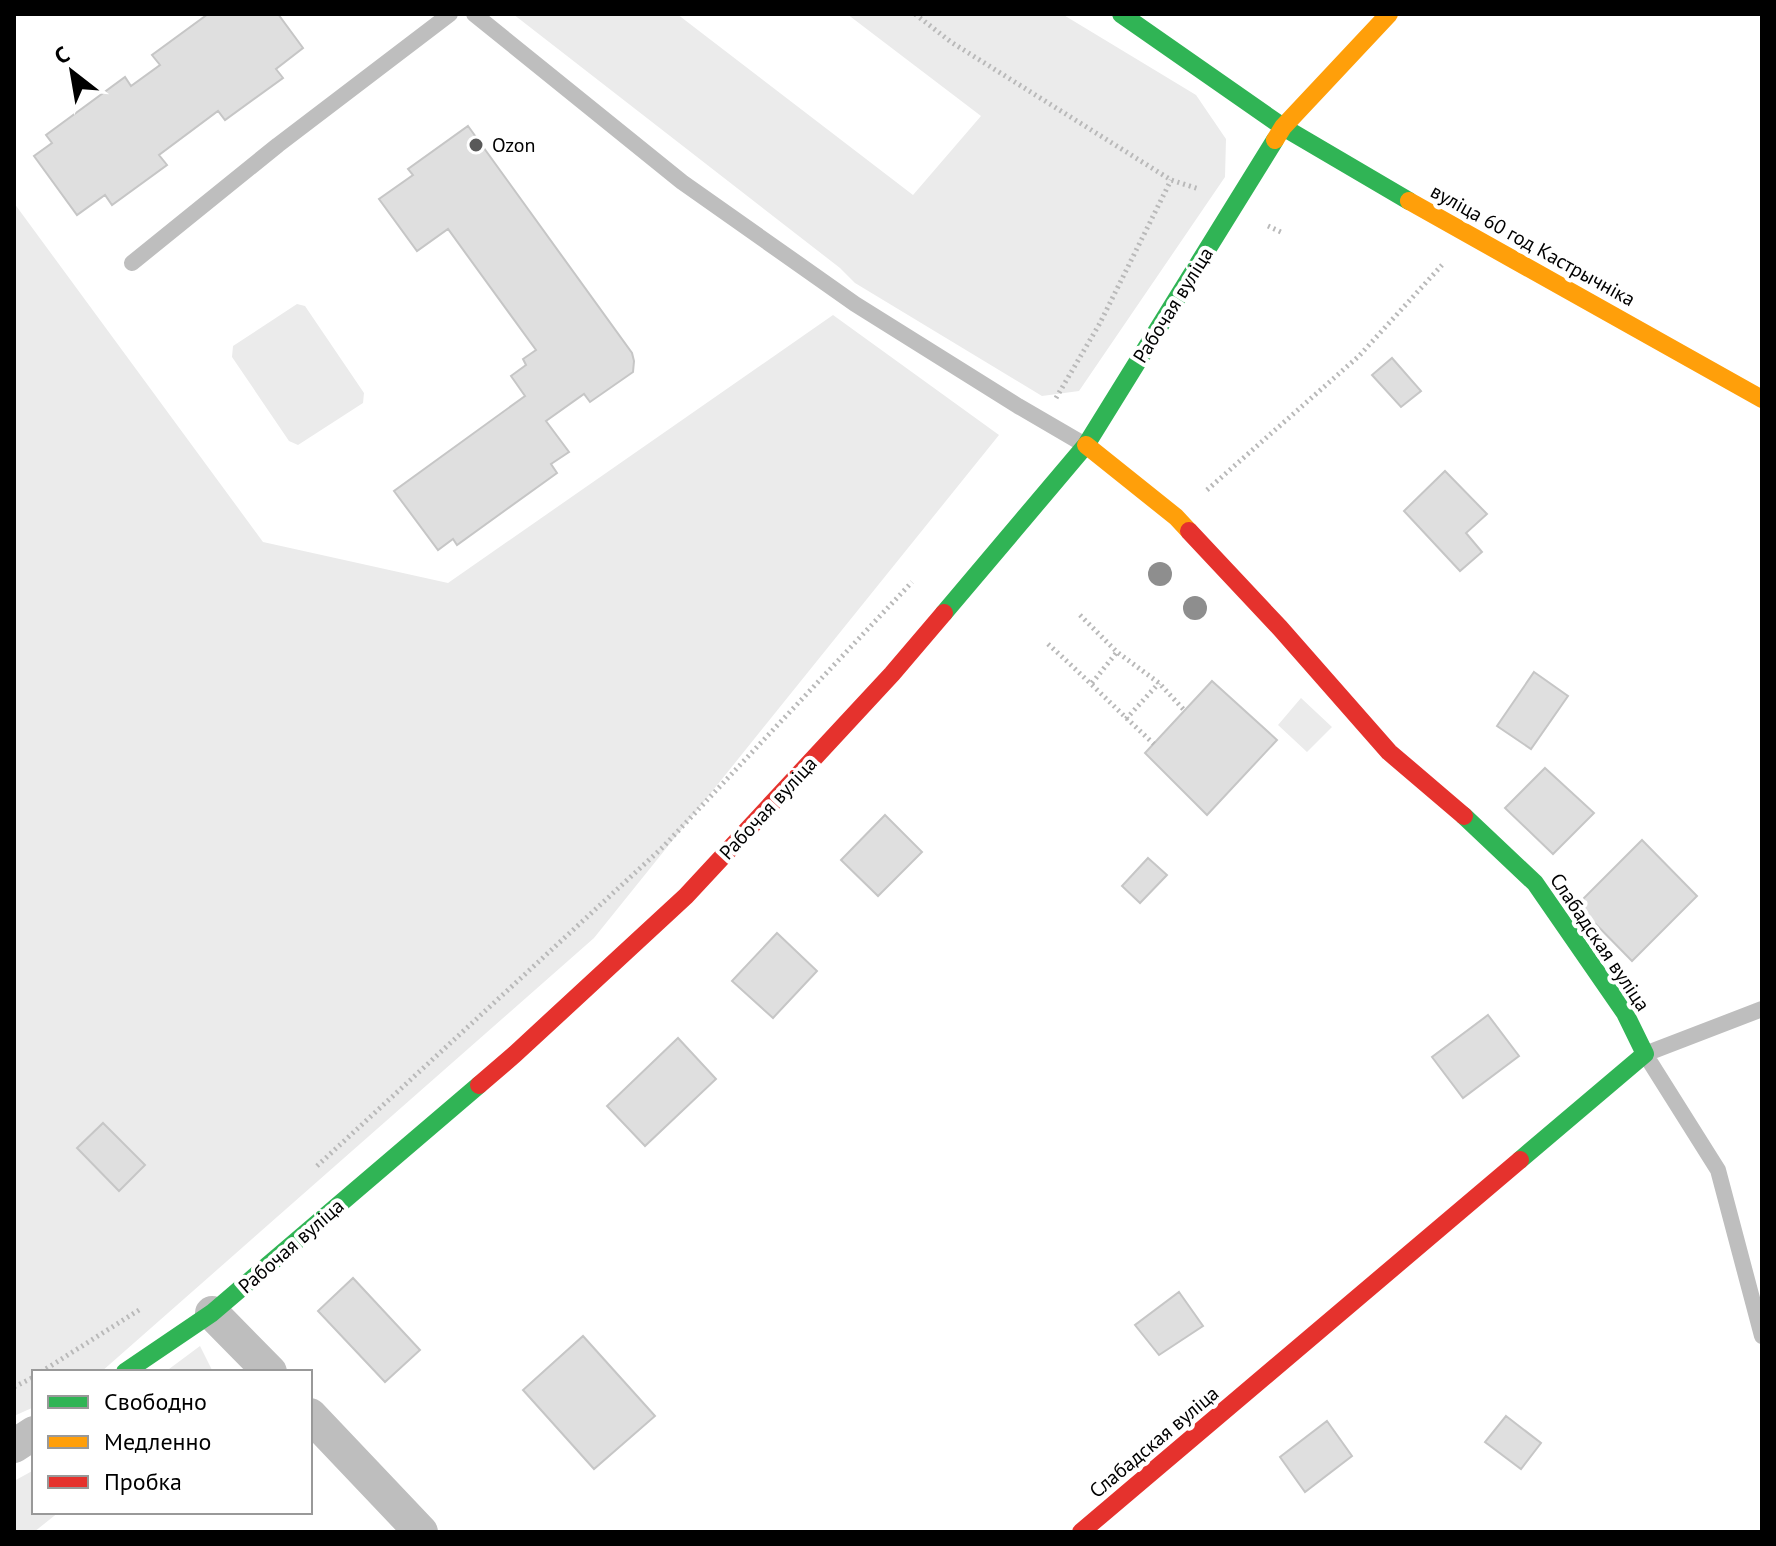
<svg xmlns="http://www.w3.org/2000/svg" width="1776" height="1546" font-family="'PT Sans',sans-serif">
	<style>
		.green { fill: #ebebeb }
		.building { fill: #dfdfdf; stroke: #c6c6c6; stroke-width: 2 }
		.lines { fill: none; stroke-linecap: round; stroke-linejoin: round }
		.path { stroke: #b9b9b9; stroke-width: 5; stroke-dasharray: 2 4; stroke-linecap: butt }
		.lane { stroke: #bebebe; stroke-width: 16 }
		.street { stroke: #bebebe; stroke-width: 34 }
		.fast { stroke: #30b455; stroke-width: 18 }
		.slow { stroke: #ff9f0a; stroke-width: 18 }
		.jam { stroke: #e5322d; stroke-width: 18 }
		.tree { fill: #8e8e8e }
		.poi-dot { fill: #595959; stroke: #fff; stroke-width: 3 }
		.labels { text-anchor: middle; stroke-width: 8; stroke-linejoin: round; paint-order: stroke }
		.poi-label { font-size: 20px; fill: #000; stroke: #fff; text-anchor: start }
		.street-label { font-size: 20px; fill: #000; stroke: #fff }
	</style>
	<rect width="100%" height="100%" fill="#fff"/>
	<path class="green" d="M513,14H677L913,195L981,116L847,14H1062L1196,95L1226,139L1225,177L1079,391L1042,396L855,283L840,268Z
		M14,203L263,542L448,583L833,315L999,435L594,938L101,1372H34V1407L14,1416Z
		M297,304L305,306L364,393L363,403L298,445L289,441L232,357L233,346Z
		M1301,698L1332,727L1307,752L1278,725Z
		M200,1346L213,1372H165Z
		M34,1470V1512H59L34,1532H14V1481Z"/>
	<path class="building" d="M208,14H278L303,48L276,69L283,78L225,120L218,111L159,155L167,165L112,205L105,195L77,215L34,156L52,143L46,135L125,77L131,86L160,65L152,55Z
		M468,126L632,353L634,361L633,372L590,402L584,394L546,421L569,452L551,464L557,473L457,545L453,539L438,550L394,491L525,396L511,376L526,365L523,359L536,350L448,229L417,251L379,199L413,175L408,169Z
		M1392,358L1421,391L1401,407L1372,375Z
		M1445,471L1487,514L1466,533L1482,552L1460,571L1404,511Z
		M1534,672L1568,696L1531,749L1497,726Z
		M1212,681L1277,740L1207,815L1145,753Z
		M1545,768L1594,813L1553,854L1505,808Z
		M885,815L922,852L878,896L841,860Z
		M1642,840L1697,896L1632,961L1577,905Z
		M1148,858L1167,875L1140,903L1122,886Z
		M777,933L817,971L773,1018L732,981Z
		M1488,1015L1519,1056L1463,1098L1432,1057Z
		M678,1038L716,1079L645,1146L607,1106Z
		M103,1123L145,1165L119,1191L77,1148Z
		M353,1278L420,1350L385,1382L318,1311Z
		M1179,1292L1203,1326L1159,1355L1135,1325Z
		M583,1336L655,1416L594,1469L523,1390Z
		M1506,1416L1541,1443L1521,1469L1485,1442Z
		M1327,1421L1352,1456L1305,1492L1280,1457Z"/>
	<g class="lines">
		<path class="path" d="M915,14L951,42L1171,180L1199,189
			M1268,226L1283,233
			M1056,398L1100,323L1171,180
			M1207,490L1359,356L1442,265
			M1080,615L1117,652L1159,683L1185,711
			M1048,644C1084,676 1118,711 1154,744
			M1092,683L1117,652
			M1126,719L1159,683
			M317,1166L663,847L912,582
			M41,1372L139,1310
			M14,1387L34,1377"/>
		<path class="lane" d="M474,14L682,182L855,304L1018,406L1085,445
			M132,263L278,145L450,14
			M1762,1009L1645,1054L1718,1170L1762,1336"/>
		<path class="street" d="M212,1313L270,1372
			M310,1415L421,1532
			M14,1446L34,1433"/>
		<path class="fast" d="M1121,14L1283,127L1409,201
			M944,613L1086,445L1275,140
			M1464,816L1535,883L1625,1013L1645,1054L1520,1160
			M125,1372L212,1313L479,1085"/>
		<path class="slow" d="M1275,140L1283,127L1389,14
			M1409,201L1762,399
			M1086,445L1176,517L1189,531"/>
		<path class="jam" d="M1189,531L1280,628L1389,752L1464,816
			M479,1085L515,1054L686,896L892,674L944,613
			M1081,1532L1520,1160"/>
	</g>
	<g class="tree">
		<circle cx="1160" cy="574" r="12"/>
		<circle cx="1195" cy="608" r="12"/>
	</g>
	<circle class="poi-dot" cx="476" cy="145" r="8"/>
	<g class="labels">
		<g class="poi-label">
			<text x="492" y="152">Ozon</text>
		</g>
		<g class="street-label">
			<text transform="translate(1533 245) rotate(29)" y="7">вуліца 60 год Кастрычніка</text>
			<text transform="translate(1173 305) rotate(-58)" y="7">Рабочая вуліца</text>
			<text transform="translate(768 808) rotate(-47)" y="7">Рабочая вуліца</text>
			<text transform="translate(1600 942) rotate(56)" y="7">Слабадская вуліца</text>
			<text transform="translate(291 1246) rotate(-41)" y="7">Рабочая вуліца</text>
			<text transform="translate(1154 1442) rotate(-40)" y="7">Слабадская вуліца</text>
		</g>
	</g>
	<rect width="1776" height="1546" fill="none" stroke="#000000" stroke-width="32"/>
	<rect x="32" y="1370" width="280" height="144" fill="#ffffff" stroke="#999999" stroke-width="2"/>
	<rect x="48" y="1396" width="40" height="12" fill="#30b455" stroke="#999999" stroke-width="2"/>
	<text x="104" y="1410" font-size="24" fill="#000000">Свободно</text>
	<rect x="48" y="1436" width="40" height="12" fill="#ff9f0a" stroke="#999999" stroke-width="2"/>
	<text x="104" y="1450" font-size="24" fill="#000000">Медленно</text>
	<rect x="48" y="1476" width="40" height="12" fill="#e5322d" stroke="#999999" stroke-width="2"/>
	<text x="104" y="1490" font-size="24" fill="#000000">Пробка</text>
	<g transform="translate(72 72) rotate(329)" stroke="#ffffff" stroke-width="6" paint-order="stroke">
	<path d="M0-6L14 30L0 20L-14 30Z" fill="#000000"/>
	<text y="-12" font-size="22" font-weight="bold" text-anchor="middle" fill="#000000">С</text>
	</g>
</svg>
